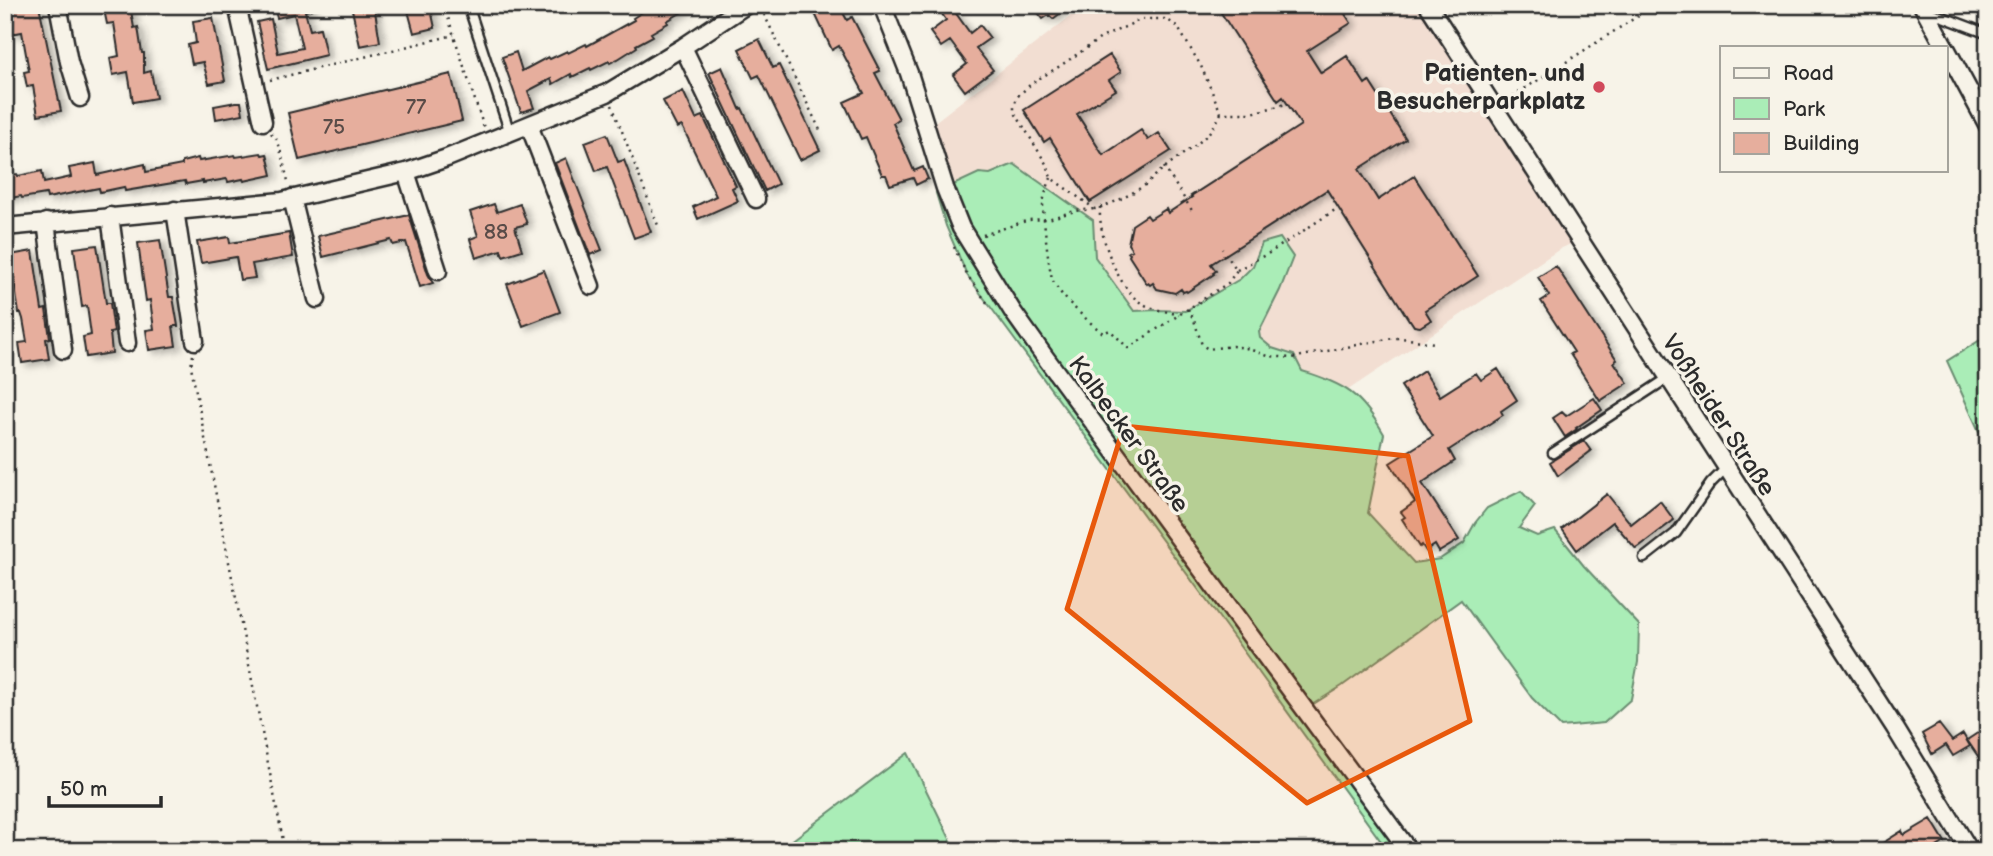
<svg xmlns="http://www.w3.org/2000/svg" width="1993" height="856" font-family="'Balsamiq Sans',sans-serif">
	<style>
		.built { fill: #f2ded2 }
		.green { fill: #aaedb7; stroke: #6a8c71; stroke-width: 2 }
		.building { fill: #e6ae9d; stroke: #2b2b2b; stroke-width: 2; filter: url(#shadow) }
		.lines { fill: none; stroke-linecap: round; stroke-linejoin: round }
		.lane-casing { stroke: #2b2b2b; stroke-width: 13 }
		.street-casing { stroke: #2b2b2b; stroke-width: 21 }
		.path { stroke: #2b2b2b; stroke-width: 2.5; stroke-dasharray: 2 5; stroke-linecap: butt }
		.lane { stroke: #f7f3e8; stroke-width: 8 }
		.street { stroke: #f7f3e8; stroke-width: 16 }
		.marked { fill: #e8590c; fill-opacity: 0.2; stroke: #e8590c; stroke-width: 5; stroke-linejoin: round }
		.poi-dot { fill: #d1495b; stroke: #f7f3e8; stroke-width: 2.5 }
		.labels { text-anchor: middle; stroke-width: 7; stroke-linejoin: round; paint-order: stroke }
		.number-label { font-size: 21px; fill: #5a4c48 }
		.poi-label { font-size: 24px; font-weight: bold; fill: #2b2b2b; stroke: #f7f3e8; text-anchor: end }
		.street-label { font-size: 24px; fill: #2b2b2b; stroke: #f7f3e8 }
	</style>
	<defs>
		<filter id="shadow"><feDropShadow dx="5" dy="3" stdDeviation="3.5" flood-color="#0004"/></filter>
	</defs>
	<rect width="100%" height="100%" fill="#f7f3e8"/>
	<filter id="ink" filterUnits="userSpaceOnUse"><feTurbulence type="fractalNoise" baseFrequency=".0143" numOctaves="2"/><feDisplacementMap in="SourceGraphic" scale="14" xChannelSelector="R" yChannelSelector="G"/><feConvolveMatrix kernelMatrix="1 2 1 2 8 2 1 2 1" color-interpolation-filters="sRGB"/></filter>
	<g filter="url(#ink)">
		<path class="built" d="M1085,5H1428L1579,240L1560,249L1160,515L961,228L927,128Z"/>
		<path class="green" d="M1014,164L1093,220L1095,257L1134,311L1156,310L1185,311L1240,279L1253,266L1262,243L1280,238L1293,257L1280,290L1259,332L1260,338L1272,348L1294,355L1302,371C1345,384 1361,394 1384,434L1368,513L1414,563L1440,559L1464,543L1475,523L1487,508L1521,491L1535,506L1519,528L1537,536L1555,530L1584,566L1639,625L1638,662L1631,699L1604,723L1561,727L1532,698L1461,600L1342,686L1304,710L1409,851H1388L1226,627L967,275L946,226L936,193L979,173L990,174Z
			M1988,335V451L1947,361Z
			M908,753L956,851H778Z"/>
		<path class="building" d="M5,5H39L61,111L38,115L33,86L27,87L24,72L29,71L22,32L11,34Z
			M103,5H130L134,28L138,27L142,53H144V73L151,71L156,98L133,102L128,72L113,75L110,58L119,56L114,23L107,24Z
			M283,5H311L312,9L305,11L310,30L320,28L326,55L268,69L257,22L271,19L278,53L302,48L294,14L277,18L274,7Z
			M351,5H374L380,42L360,46Z
			M416,5H430L435,28L414,33L407,7Z
			M653,5H694L667,21L668,23L651,33L653,36L636,45L637,47L618,59L610,63L609,61L591,70L590,68L572,77L571,74L553,84L551,79L528,91L534,108L521,112L502,57L516,52L522,71L548,57L550,59L567,51L568,53L586,44L587,46L634,20L633,18Z
			M811,5H839L847,20L852,17L880,71L875,73L899,119L893,123L914,171L923,167L928,179L916,185L913,178L890,185L886,175H882L866,137L861,139L844,102L864,93L839,46L832,50Z
			M948,5H950L970,33L980,25L990,38L976,48L993,70L965,91L953,75L967,64L950,41L941,47L930,32L946,20L940,11Z
			M1032,5H1071L1053,19L1049,15L1043,19Z
			M1216,5H1240L1244,12L1255,5H1339L1351,23L1307,51L1321,73L1347,56L1365,84L1369,81L1406,139L1359,169L1378,200L1414,176L1478,276L1425,310L1431,320L1420,327L1414,326L1410,320H1409L1327,190L1211,264L1216,271L1213,273L1214,274L1187,292L1186,291L1183,292L1181,289L1175,293L1157,289L1153,283L1150,285L1148,283L1147,284L1129,256L1130,254L1128,252L1132,250L1128,244L1132,225L1147,215L1150,219L1166,209L1168,213L1192,197L1191,196L1301,125L1283,97L1278,101Z
			M213,18L225,81L209,84L203,62L192,64L188,45L196,43L193,21Z
			M759,39L773,68L779,65L820,150L800,160L759,75L753,78L739,49Z
			M1110,55L1121,72L1109,80L1116,90L1077,114L1103,155L1141,130L1148,140L1159,133L1171,151L1090,202L1050,138L1044,142L1024,110Z
			M722,67L740,109L742,108L778,184L765,191L709,73Z
			M451,74L462,121L299,160L288,113Z
			M683,91L696,119L703,116L736,186L732,188L738,201L698,219L693,207L716,196L682,126L677,128L663,101Z
			M236,102H241L243,114L216,119L214,106Z
			M607,134L618,162L624,160L651,232L634,238L607,167L596,171L585,142Z
			M261,153L262,155L267,154L272,175L244,181L243,179L228,182L227,179L203,183V181L186,184L185,181L125,191L124,187L100,192L99,188L47,198L46,194L22,198L21,196L5,199V176L17,174L18,176L42,171L44,183L71,177L69,168L95,163L97,175L145,164L146,172L182,165V162L198,158L199,161L235,155L236,157Z
			M566,158L602,250L590,255L555,163Z
			M494,204L497,212L520,204L527,224L515,227L522,250L503,256L501,250L476,258L470,239L478,236L470,212Z
			M409,215L428,274L433,283L420,287L406,242L393,245L391,240L323,257L318,236Z
			M289,233L293,257L252,264L255,278L240,280L236,257L201,263L197,242L229,237L230,243Z
			M160,240L169,297H173L178,326H173L176,346L149,350L146,330L154,329L150,300L146,301L138,243Z
			M97,245L106,303H110L114,332L110,333L112,353L86,357L83,337L91,335L87,306L82,307L74,248Z
			M33,251L42,310L46,309L50,338L46,339L49,359L22,363L19,343L27,342L23,319L21,313H19L10,255Z
			M1556,266L1617,360L1614,362L1628,383L1600,401L1570,354L1574,352L1541,301L1549,296L1538,277Z
			M544,270L560,312L523,326L507,284Z
			M1498,369L1517,400L1501,411L1503,415L1449,450L1455,461L1422,483L1459,540L1439,552L1435,545L1426,551L1422,545L1420,547L1402,519L1405,517L1401,512L1415,502L1390,463L1433,436L1401,386L1424,371L1440,396L1476,373L1481,380Z
			M1594,398L1602,410L1576,428L1577,429L1565,437L1553,418L1562,412L1566,416Z
			M1584,441L1591,451L1558,476L1550,462Z
			M1607,494L1631,524L1660,501L1674,520L1636,549L1613,522L1577,550L1562,529Z
			M1939,724L1952,741L1963,734L1970,746L1953,756L1946,745L1932,754L1922,734Z
			M1988,726V771L1967,740Z
			M1931,819L1945,842L1930,851H1870L1902,831L1904,835Z"/>
		<g class="lines">
			<g class="lane-casing">
				<path id="lane" d="M468,5L510,133
					M1927,11L1988,34
					M1553,453L1668,378
					M1644,558L1676,533L1711,483L1726,468"/>
			</g>
			<g class="street-casing">
				<path id="street" d="M58,5L69,62L80,98
					M237,5L263,122
					M882,5L909,73L945,188L961,228L1013,312L1045,357L1409,851
					M1428,5L1895,728L1970,851
					M1922,5L1945,47
					M683,47L756,199
					M1946,48L1988,126
					M529,125L591,286
					M406,172L438,271
					M292,198L317,299
					M175,210L195,341
					M110,216L127,343
					M46,222L63,350
					M5,227L282,201L406,172L447,158L607,93L683,47L746,5
					M1979,851L1988,846"/>
			</g>
			<path class="path" d="M444,5L484,128
				M761,8L820,130
				M270,80L454,35
				M1507,100L1655,5
				M612,105L659,228
				M1221,113C1209,142 1184,151 1162,170C1156,174 1151,181 1145,185C1130,195 1113,204 1095,209L1051,178L1048,167L1014,111V106L1017,97L1032,83L1060,66L1101,38L1142,19H1166L1177,26L1201,66L1221,113H1252L1286,104
				M271,133L278,141L289,185
				M1164,167L1193,212
				M1051,178C1048,186 1044,195 1043,204C1043,215 1049,273 1053,281C1061,298 1088,321 1103,333L1110,330L1128,348L1228,283L1237,270L1222,249
				M1100,207C1098,234 1116,282 1137,300C1148,309 1166,311 1179,315
				M983,235L1029,220L1048,219L1075,211L1095,209
				M954,247L967,275L988,304
				M1237,270L1271,252L1338,208
				M1188,309L1194,320L1202,345L1208,349L1232,346L1246,348L1268,356L1292,358L1392,338H1402L1434,343
				M193,355L191,366L285,851
				M1380,841L1388,851"/>
			<use href="#lane" class="lane"/>
			<use href="#street" class="street"/>
		</g>
	</g>
	<path class="marked" d="M1124,426L1408,456L1470,721L1307,803L1067,609Z"/>
	<circle class="poi-dot" cx="1599" cy="87" r="7"/>
	<g class="labels">
		<g class="number-label">
			<text x="416" y="114">77</text>
			<text x="334" y="134">75</text>
			<text x="496" y="239">88</text>
		</g>
		<g class="poi-label">
			<text x="1585" y="81">Patienten- und<tspan x="1585" dy="28">Besucherparkplatz</tspan></text>
		</g>
		<g class="street-label">
			<text transform="translate(1719 415) rotate(57)" y="8">Voßheider Straße</text>
			<text transform="translate(1129 434) rotate(54)" y="8">Kalbecker Straße</text>
		</g>
	</g>
	<rect width="1993" height="856" fill="none" stroke="#f7f3e8" stroke-width="28"/>
	<rect x="14" y="14" width="1965" height="828" fill="none" stroke="#2b2b2b" stroke-width="2.5" filter="url(#ink)"/>
	<rect x="1720" y="46" width="228" height="126" fill="#f7f3e8" stroke="#a5a39c" stroke-width="2"/>
	<rect x="1734" y="68" width="35" height="10" fill="#f7f3e8" stroke="#a5a39c" stroke-width="2"/>
	<text x="1783" y="80" font-size="21" fill="#2b2b2b">Road</text>
	<rect x="1734" y="98" width="35" height="21" fill="#aaedb7" stroke="#a5a39c" stroke-width="2"/>
	<text x="1783" y="116" font-size="21" fill="#2b2b2b">Park</text>
	<rect x="1734" y="133" width="35" height="21" fill="#e6ae9d" stroke="#a5a39c" stroke-width="2"/>
	<text x="1783" y="150" font-size="21" fill="#2b2b2b">Building</text>
	<path d="M49 796v10h112v-10" fill="none" stroke="#2b2b2b" stroke-width="3.5"/>
	<text x="60" y="796" font-size="21" fill="#2b2b2b" stroke="#f7f3e8" stroke-width="5" paint-order="stroke">50 m</text>
</svg>
